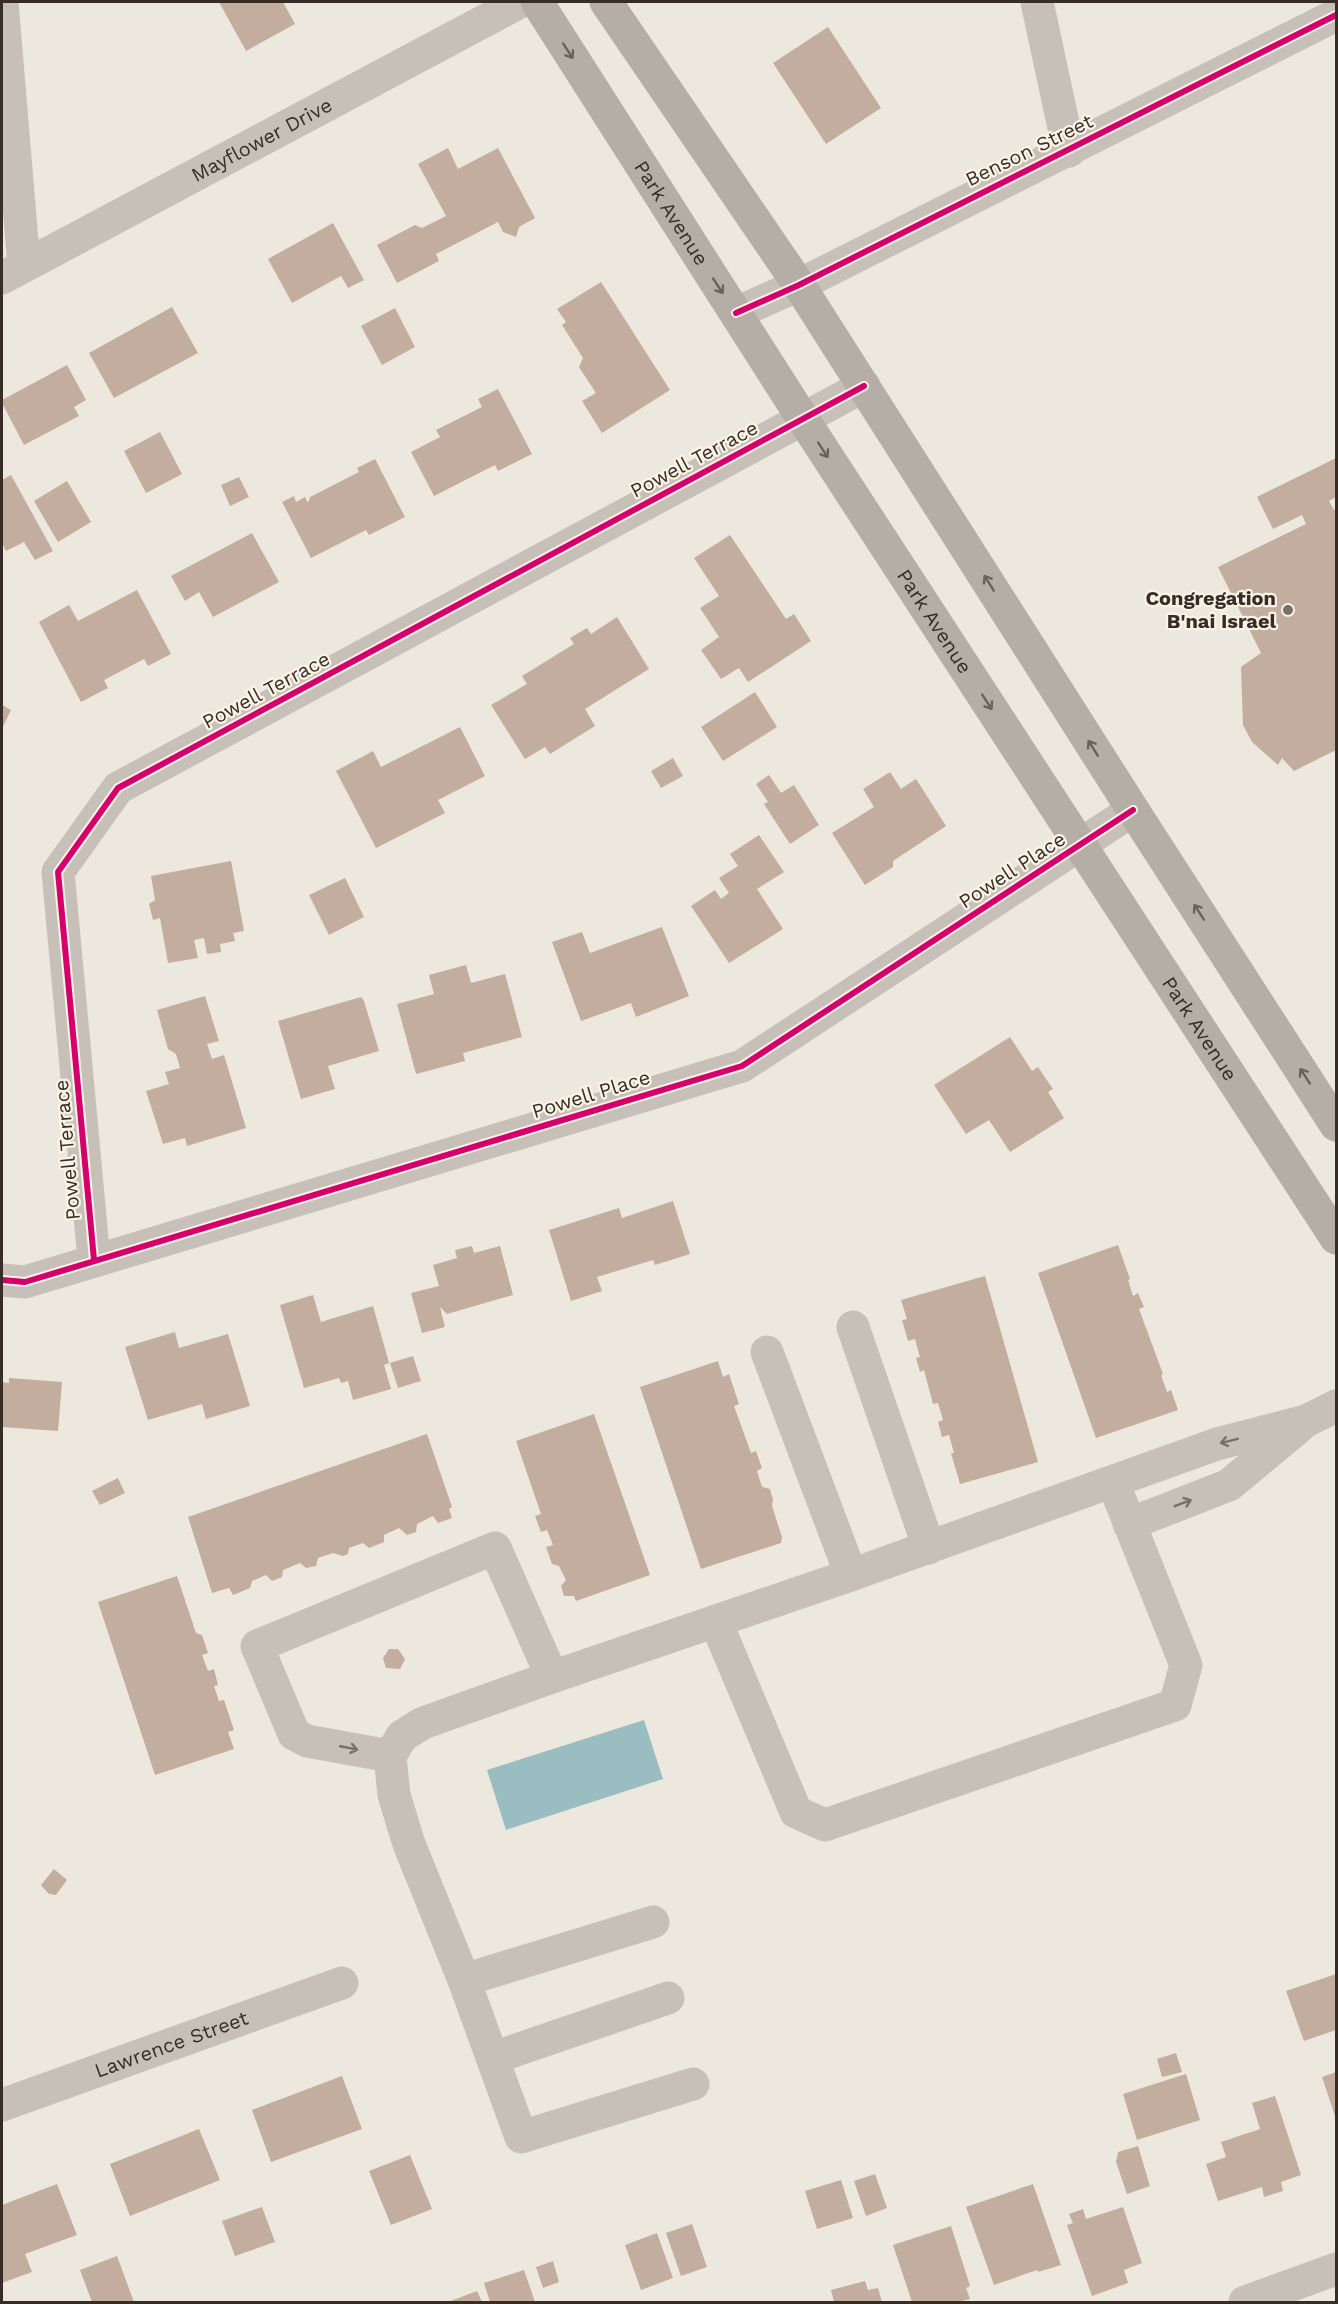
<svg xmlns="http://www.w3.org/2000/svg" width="1338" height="2304" font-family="'Work Sans',sans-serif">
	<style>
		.water { fill: #99bdc0 }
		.building { fill: #c2ad9f }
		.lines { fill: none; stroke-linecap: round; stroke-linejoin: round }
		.minor { stroke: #c6c0b8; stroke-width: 33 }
		.major { stroke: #b5aea7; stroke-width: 33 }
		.cycleway-casing { stroke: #fbf3e5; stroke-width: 10 }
		.cycleway { stroke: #d6006c; stroke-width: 6 }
		.oneway { stroke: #69615a }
		.oneway2 { stroke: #776f68 }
		.poi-dot { fill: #776e66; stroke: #fbf3e5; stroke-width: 2 }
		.labels { text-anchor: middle; stroke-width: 4.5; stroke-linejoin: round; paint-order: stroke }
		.street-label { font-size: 20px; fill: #372d26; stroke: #fbf3e5 }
		.poi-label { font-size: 20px; font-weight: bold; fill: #372d26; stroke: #fbf3e5; text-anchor: end }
	</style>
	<rect width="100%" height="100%" fill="#ede8de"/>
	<path class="water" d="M644,1720L663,1779L506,1830L487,1770Z"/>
	<path class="building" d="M219,2H283L295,24L246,51Z
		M828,27L881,108L826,144L773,63Z
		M448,148L458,169L498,148L535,218L519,227L516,237L503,232L498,222L436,254L439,261L397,283L377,245L415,225L422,228L446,216L418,164Z
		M333,223L364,280L348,288L341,276L292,303L268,259Z
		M601,282L670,390L602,433L582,401L596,393L579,367L583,358L562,325L566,322L557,309Z
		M172,307L198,353L114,398L89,353Z
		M395,308L415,347L382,365L361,326Z
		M67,365L86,400L74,407L79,416L24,445L2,403V400Z
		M498,389L532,454L498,471L495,465L434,496L411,452L440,437L436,430L482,407L478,399Z
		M160,432L182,474L146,493L124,451Z
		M1336,458V497L1329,501L1334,510L1336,509V750L1294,771L1282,758L1278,765L1252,742L1243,725L1241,667L1261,653L1218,567L1306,524L1302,515L1273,529L1257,497Z
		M375,459L405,517L369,535L366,530L311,558L282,502L294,496L296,502L305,497L308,503L310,497L359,472L357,468Z
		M11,475L53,551L35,560L24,542L6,551L2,543V480Z
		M239,477L249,497L230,506L221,485Z
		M67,481L91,522L58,542L34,501Z
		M252,533L279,582L213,617L199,592L185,601L171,576Z
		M730,535L786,619L794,614L811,641L748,682L739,668L721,679L701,650L719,637L700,608L719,596L694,558Z
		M137,590L171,654L148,666L144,659L104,680L108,688L81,702L39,622L69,605L78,621Z
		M617,617L649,669L585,709L595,726L550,754L545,747L525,759L491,705L527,684L522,676L574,644L570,638L587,628L591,634Z
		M755,692L777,727L723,761L701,727Z
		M2,705L11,710L2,729Z
		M460,727L485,776L438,800L445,813L376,848L336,771L373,751L381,767Z
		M673,758L683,776L661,788L651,771Z
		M890,772L901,789L916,779L946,826L893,861V867L865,885L832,833L874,807L863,789Z
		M769,775L781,793L794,785L819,825L790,844L764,804L768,802L756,784Z
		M759,835L784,872L757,889L783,929L729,963L691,906L715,890L721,899L729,893L719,878L738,866L730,854Z
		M231,861L244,931L233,933L235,941L220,944L221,952L207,954L204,938L194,940L198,958L168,963L160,918L153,920L149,904L155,900L151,876Z
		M345,878L364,917L329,935L309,895Z
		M662,927L689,996L636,1017L631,1003L581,1021L552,942L582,932L590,953Z
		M466,965L471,983L505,974L522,1037L463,1053L465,1061L416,1074L397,1004L434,994L429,975Z
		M205,996L219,1041L207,1044L212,1059L224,1055L246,1128L187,1146L185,1138L163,1144L146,1091L169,1084L165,1072L180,1068L176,1054L168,1049L157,1010Z
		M361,997L364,1001L379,1051L328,1066L335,1089L301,1099L278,1021Z
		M1010,1037L1032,1071L1038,1067L1053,1089L1048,1092L1064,1118L1010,1152L989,1120L966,1134L934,1085Z
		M673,1201L690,1254L655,1265L653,1260L597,1277L602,1291L571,1301L549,1230L619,1208L622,1218Z
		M1118,1245L1130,1279L1128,1280L1133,1296L1138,1293L1144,1307L1139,1309L1163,1374L1161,1375L1167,1392L1171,1390L1178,1410L1096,1438L1038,1273Z
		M472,1246L474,1253L500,1246L513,1295L447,1314L440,1307L445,1327L422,1333L411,1293L439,1286L433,1265L457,1258L455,1250Z
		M985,1276L1038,1462L960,1484L951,1453H954L949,1435L942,1437L938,1422L943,1420L938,1403L933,1404L924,1370L920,1372L916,1358L920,1357L915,1339L908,1341L902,1320L907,1319L901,1300Z
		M313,1295L321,1322L373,1306L389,1363L384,1365L391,1389L353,1400L348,1381L341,1383L339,1378L304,1388L280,1305Z
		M175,1332L179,1348L228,1334L250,1406L206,1419L202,1404L148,1420L125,1347Z
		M413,1356L421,1381L398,1388L390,1363Z
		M718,1361L723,1377L729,1374L739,1404L734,1406L751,1453L756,1451L762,1468L757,1471L762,1487L770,1489L773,1500L772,1506L782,1537L781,1543L701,1569L640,1387Z
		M9,1378L62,1382L58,1431L2,1427V1382L9,1383Z
		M594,1414L650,1575L576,1601L574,1596H564L561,1586L566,1580L559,1566L552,1564L546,1547L553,1545L547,1530L541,1532L535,1516L541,1514L516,1441Z
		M427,1434L452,1507L449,1509L452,1518L438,1523L433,1516L417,1524L416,1532L407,1535L399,1528L384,1535V1542L369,1548L363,1543L349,1548L348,1554L343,1556L333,1553L318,1558L316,1566L306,1568L300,1563L283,1570L282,1577L272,1581L266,1575L252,1581L250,1588L233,1595L229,1588L212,1593L188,1517Z
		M118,1478L125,1493L100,1505L92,1491Z
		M177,1576L196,1633L202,1635L208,1653L202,1655L208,1671L214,1669L218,1685L214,1686L219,1701L224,1700L234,1730L228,1732L234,1749L155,1775L98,1602Z
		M389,1649H398L405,1659L400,1669L386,1668L383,1658Z
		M54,1869L67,1880L56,1895L49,1894L41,1885Z
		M1336,1974V2030L1304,2041L1286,1991Z
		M1176,2053L1182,2072L1162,2077L1157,2059Z
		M1336,2072V2119L1322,2077Z
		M1186,2074L1200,2120L1137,2140L1123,2094Z
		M342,2076L362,2129L271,2162L252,2110Z
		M1275,2096L1301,2175L1281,2182L1283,2191L1264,2197L1262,2187L1218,2201L1206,2164L1226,2157L1221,2142L1260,2129L1252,2103Z
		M199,2129L220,2180L130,2216L110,2164Z
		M1138,2146L1150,2186L1127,2194L1116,2162L1118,2152Z
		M410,2155L432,2209L391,2225L369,2171Z
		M875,2174L887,2208L866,2216L854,2181Z
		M841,2180L853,2218L817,2229L805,2191Z
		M57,2184L77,2235L25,2254L32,2272L2,2283V2205Z
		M1033,2184L1061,2265L1038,2272L1037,2270L994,2285L966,2207Z
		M262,2207L275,2242L235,2256L222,2221Z
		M1123,2207L1142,2263L1124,2270L1128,2283L1092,2296L1067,2225L1073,2223L1069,2214L1083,2209L1086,2219Z
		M692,2224L707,2267L681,2276L666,2233Z
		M951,2226L970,2286L966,2288L970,2299L958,2302H912L893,2245Z
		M657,2233L673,2278L641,2290L625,2245Z
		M117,2256L134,2302H92L80,2270Z
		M553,2261L559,2282L543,2288L536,2267Z
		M524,2270L535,2302H490L484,2283Z
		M865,2281L868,2290L878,2288L882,2302H834L831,2290Z
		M477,2291L482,2302H448Z"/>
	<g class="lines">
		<g class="minor">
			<path d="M2,2L24,265"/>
			<path d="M1037,2L1069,151"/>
			<path id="s1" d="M2,278L520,2"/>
			<path d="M736,313L799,285L1336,15"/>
			<path d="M94,1260L58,872L118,788L864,386"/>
			<path d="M2,1280L25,1282L742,1066L1133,810"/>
			<path d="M853,1327L929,1548"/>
			<path d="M767,1352L851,1575"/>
			<path d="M1129,1524L1229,1485L1300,1426"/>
			<path d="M716,1622L796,1812L825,1825L1175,1705L1186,1665L1113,1482"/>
			<path d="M390,1756L307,1741L294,1734L257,1646L495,1548L552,1677"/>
			<path d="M464,1980L653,1922"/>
			<path d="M493,2058L668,1998"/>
			<path d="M693,2084L521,2137L464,1980L409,1844L394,1795L390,1756L402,1736L423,1723L552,1677L851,1575L1217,1444L1306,1421L1336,1406"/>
			<path id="s2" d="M2,2105L342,1983"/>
			<path d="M1245,2302L1336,2269"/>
		</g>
		<g class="major">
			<path id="s3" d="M537,2L803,419L1336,1238"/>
			<path d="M606,2L799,285L1133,810L1336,1125"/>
		</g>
		<g class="cycleway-casing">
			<path id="cycleway" d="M736,313L799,285L1336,15
				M94,1260L58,872L118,788L864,386
				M2,1280L25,1282L742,1066L1133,810"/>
		</g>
		<use href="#cycleway" class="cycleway"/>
	</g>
	<defs><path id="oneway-shaft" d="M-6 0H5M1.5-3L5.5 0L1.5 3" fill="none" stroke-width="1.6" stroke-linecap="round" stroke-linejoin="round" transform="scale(1.5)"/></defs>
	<g class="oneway">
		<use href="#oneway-shaft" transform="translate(568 51) rotate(57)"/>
		<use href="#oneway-shaft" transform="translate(718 286) rotate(57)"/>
		<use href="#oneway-shaft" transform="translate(823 450) rotate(57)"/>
		<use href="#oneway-shaft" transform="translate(989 583) rotate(-122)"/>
		<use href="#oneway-shaft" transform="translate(987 702) rotate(57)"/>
		<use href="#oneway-shaft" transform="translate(1093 748) rotate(-122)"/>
		<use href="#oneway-shaft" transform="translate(1199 912) rotate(-123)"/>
		<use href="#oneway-shaft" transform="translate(1305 1076) rotate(-123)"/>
	</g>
	<g class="oneway2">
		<use href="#oneway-shaft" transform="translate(1229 1441) rotate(166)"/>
		<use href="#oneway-shaft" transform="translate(1183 1503) rotate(-21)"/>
		<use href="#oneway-shaft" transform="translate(349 1748) rotate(11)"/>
	</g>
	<circle class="poi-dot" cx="1288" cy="610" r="6"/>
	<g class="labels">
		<g class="street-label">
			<text dy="7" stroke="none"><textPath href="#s1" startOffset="294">Mayflower Drive</textPath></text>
			<text transform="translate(1029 150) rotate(-26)" y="7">Benson Street</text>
			<text dy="7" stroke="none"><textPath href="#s3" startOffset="250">Park Avenue</textPath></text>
			<text transform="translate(694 459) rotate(-28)" y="7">Powell Terrace</text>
			<text dy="7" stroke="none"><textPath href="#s3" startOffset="736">Park Avenue</textPath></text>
			<text transform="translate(266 690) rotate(-28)" y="7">Powell Terrace</text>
			<text transform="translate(1012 870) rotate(-33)" y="7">Powell Place</text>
			<text dy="7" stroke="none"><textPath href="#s3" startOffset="1222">Park Avenue</textPath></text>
			<text transform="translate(591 1094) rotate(-17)" y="7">Powell Place</text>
			<text transform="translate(67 1150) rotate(-95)" y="7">Powell Terrace</text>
			<text dy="7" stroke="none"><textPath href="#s2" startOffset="180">Lawrence Street</textPath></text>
		</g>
		<g class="poi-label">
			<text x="1276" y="605">Congregation<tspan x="1276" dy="23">B'nai Israel</tspan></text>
		</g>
	</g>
	<rect width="1338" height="2304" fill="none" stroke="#372d26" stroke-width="6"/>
</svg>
